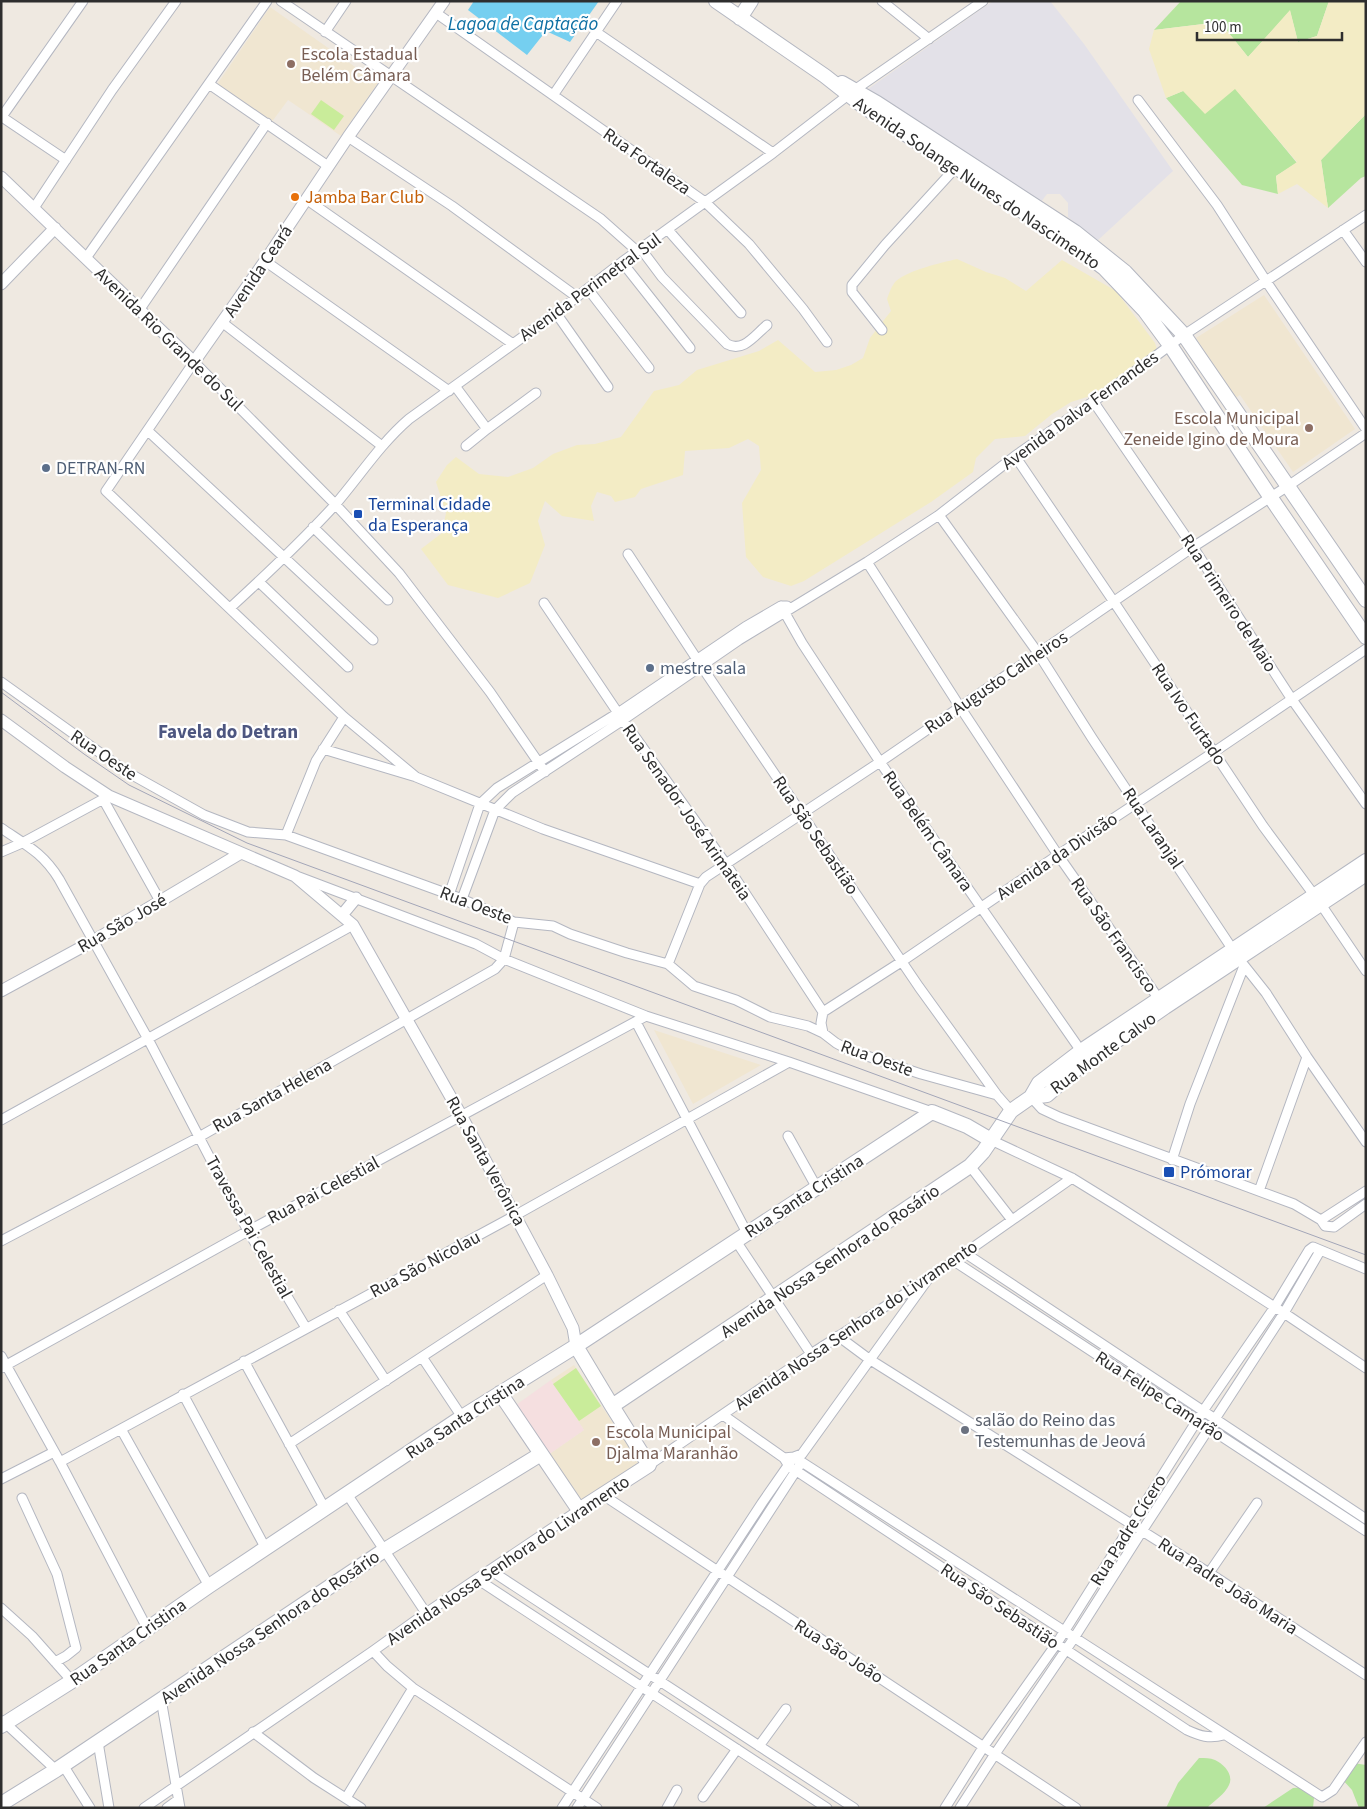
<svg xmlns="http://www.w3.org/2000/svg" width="1367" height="1809" font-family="'Source Sans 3',sans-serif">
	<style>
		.industrial { fill: #e3e1e8 }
		.education { fill: #f0e6d1 }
		.medical { fill: #f5dfe0 }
		.green { fill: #b6e59e }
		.sand { fill: #f3ecc5 }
		.pitch { fill: #c9ec9a }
		.water { fill: #75cff0 }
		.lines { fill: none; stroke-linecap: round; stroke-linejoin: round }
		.minor-casing { stroke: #b4b7c1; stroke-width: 11 }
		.tertiary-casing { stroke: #b4b7c1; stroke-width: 13 }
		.secondary-casing { stroke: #b4b7c1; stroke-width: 16 }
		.minor { stroke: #fff; stroke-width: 9 }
		.tertiary { stroke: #fff; stroke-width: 11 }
		.secondary { stroke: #fff; stroke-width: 14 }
		.tram { stroke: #a3a6b8; stroke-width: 1 }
		.education-dot { fill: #8d6e63; stroke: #fff; stroke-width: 2 }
		.food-dot { fill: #e8710a; stroke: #fff; stroke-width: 2 }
		.service-dot { fill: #5c6f8a; stroke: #fff; stroke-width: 2 }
		.transit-dot { fill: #1a4fb4; stroke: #fff; stroke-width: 2 }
		.worship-dot { fill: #6b7280; stroke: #fff; stroke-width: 2 }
		.labels { text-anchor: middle; stroke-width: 4.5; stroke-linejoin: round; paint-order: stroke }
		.education-label { font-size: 18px; fill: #785e54; stroke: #fff; text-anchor: start }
		.street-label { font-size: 18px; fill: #2e2e2e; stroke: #fff }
		.food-label { font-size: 18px; fill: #c56008; stroke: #fff; text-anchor: start }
		.service-label { font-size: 18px; fill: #4e5e75; stroke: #fff; text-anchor: start }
		.transit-label { font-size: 18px; fill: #164399; stroke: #fff; text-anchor: start }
		.worship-label { font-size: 18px; fill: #5b616d; stroke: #fff; text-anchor: start }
		.water-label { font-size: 19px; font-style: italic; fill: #0d6fa3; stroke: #fff }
		.neighbourhood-label { font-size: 19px; font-weight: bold; fill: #4d5680; stroke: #fff }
	</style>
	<rect width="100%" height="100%" fill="#efe9e1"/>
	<path class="industrial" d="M993,1H1050L1084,44L1173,171L1097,241L1068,217V203L1060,194H1047L1041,202L873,97L868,89Z"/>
	<path class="education" d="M270,7L378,83L341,136L288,100L271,123L216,86Z
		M1264,295L1355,429L1293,472L1240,395L1235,398L1196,338Z
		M654,1030L761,1065L693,1104Z
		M574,1365L642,1466L582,1506L548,1455L584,1430L551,1380Z"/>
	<path class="medical" d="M551,1380L584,1430L548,1455L516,1405Z"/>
	<path class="green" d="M1181,1H1329L1317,36L1298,42L1290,11L1248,57L1220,22L1154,30Z
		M1235,88L1297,163L1276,176L1278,194L1242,185L1166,98L1183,91Z
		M1366,114V176L1361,178L1328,208L1321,160Z
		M1199,1758C1205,1758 1210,1758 1215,1760C1224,1764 1234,1775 1229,1785C1225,1794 1214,1801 1207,1808H1166L1178,1783Z
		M1353,1763L1366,1765V1808H1359L1352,1790L1341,1778Z
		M1308,1787L1314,1798L1313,1808H1263L1293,1788Z"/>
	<path class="sand" d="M1329,1H1366V114L1321,160L1328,208L1297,184L1278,194L1276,176L1297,162L1235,89L1205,114L1183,91L1166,98L1149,49L1154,30L1220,22L1248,57L1290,10L1298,42L1317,36Z
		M957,259L986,272L1005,278L1026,291L1062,260L1116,291L1155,343L1158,353L1106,391L1071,402L1052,414L1025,436L995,439L976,458L973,472L931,502L804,581L791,586L763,577L746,557L742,503L761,470L759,446L748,439L729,448L685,451L683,475L641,489L635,497L615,502L611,496L597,492L591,506L594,521L562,516L545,501L538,521L545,545L530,583L498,598L448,585L421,549L442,533L446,513L436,482L447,465L456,457L479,474L508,477L533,468L553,454L577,445L595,444L621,437L654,391L679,385L697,370L759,351L778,340L815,372L836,370L851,365L863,358L870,338L891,311L887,299C889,293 892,285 896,281C909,270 940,263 957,259Z"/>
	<path class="pitch" d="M321,100L344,116L334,130L311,114Z
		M576,1368L601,1406L579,1421L553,1384Z"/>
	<path class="water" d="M474,1H599L570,42L546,31L527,55L468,10Z"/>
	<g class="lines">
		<g class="minor-casing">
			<path id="minor" d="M281,1L601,219L637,251
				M882,1L929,39
				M436,13L705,202L749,244L803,309L827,342
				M325,32L346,1
				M596,32L773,153
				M209,84L328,166
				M554,94L617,1
				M1138,100L1217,205L1266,281L1366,429
				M2,117L66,160
				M1,118L83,1
				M348,137L452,206L577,297
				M306,199L513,344
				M34,208L112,90L176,1
				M668,230L741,313
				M1343,230L1366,262
				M641,249L662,277L727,344C743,353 755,335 767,325
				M86,258L267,1
				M265,261L449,391
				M622,262L690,348
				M588,289L649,368
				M140,309L267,123
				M556,313L608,387
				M223,323L382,446
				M882,330L852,292V285L885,245L959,164
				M455,386L487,429
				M1093,401L1193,547L1291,698L1366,804
				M148,431L373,640
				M466,446L487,429L536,393
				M1015,456L1114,602L1263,826L1320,903L1366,971
				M939,515L1038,653L1092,738L1239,959L1266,993L1307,1057L1366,1142
				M313,527L388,600
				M628,554L702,667L919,987L997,1095L1011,1111
				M867,562L960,707L1058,855L1161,1002
				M259,582L348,667
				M544,603L618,713L726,864L823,1012L821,1023L823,1033
				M781,606L802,643L880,762L1081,1051
				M230,608C266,575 301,542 334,506C359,477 380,444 409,419L556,313L622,262L773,153L856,89L983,1
				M1,682L127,772L204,815L248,832L286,835L462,899L514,922L553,926L570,934L627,953L668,964L694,986L736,1000L770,1017L808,1026L823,1033L836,1043L849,1050L921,1074L997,1095
				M323,749L413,776
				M545,772L490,692L399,573L335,504L194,362L106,491L344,717L416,777L543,829L700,884
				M103,799L160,901
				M1,828C26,845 43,853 59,879L148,1039L248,1231L306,1328
				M286,835L316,761L344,717
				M1,852L22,843L109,796
				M299,877L476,944L504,959L646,1016L789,1062L932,1112
				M449,895L480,804L497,788L618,713L745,627L781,606H787
				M462,899L495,810L512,793L623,720L739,640L867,562L939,515L1015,456L1107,392L1184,335L1366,215
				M668,964L700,884L706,877L880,762L1193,547L1288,486L1366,433
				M823,1012L901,962L1058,855L1214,752L1366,649
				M636,1022L747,1233
				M1031,1097L1042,1109L1059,1117L1294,1204L1321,1220L1325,1226L1334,1227L1366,1204
				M1,1120L353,925
				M788,1136L817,1188
				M991,1140L1072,1178L1119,1207L1284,1313L1366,1368
				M1172,1160L1190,1104L1244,966
				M970,1166L1012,1220
				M1259,1191L1307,1057
				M1321,1220L1366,1191
				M1,1241L199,1137L495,969L504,959L514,922
				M736,1241L811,1354
				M965,1253L1366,1519
				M954,1261L1366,1531
				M339,1310L386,1381
				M838,1336L869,1359L1209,1573L1366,1675
				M1,1356L60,1462L147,1628
				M422,1357L462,1417
				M244,1361L325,1509
				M1,1368L248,1231L646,1016
				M183,1394L266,1549
				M723,1415L784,1458L789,1466L1187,1730C1200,1736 1209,1739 1224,1735
				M121,1429L209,1586
				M289,1444L547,1275
				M784,1458L794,1457L1322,1797L1333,1790L1366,1742
				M60,1462L516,1215L789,1062
				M649,1465L811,1354L928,1279L1072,1178
				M1,1479L54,1452
				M347,1494L426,1613
				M603,1495L1076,1808
				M22,1498L57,1574L76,1648L66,1656L55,1662
				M490,1570L854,1808
				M1209,1573L1257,1503
				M477,1579L827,1808
				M1,1608L32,1636L72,1681
				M373,1651L387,1666L413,1688L597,1808
				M161,1699L180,1808
				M3,1721L56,1770
				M253,1732L314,1778L361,1808
				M98,1742L109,1808
				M759,1746L786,1709
				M63,1765L90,1808
				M703,1797L737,1749
				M346,1798L413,1688
				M144,1808L373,1651L426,1613L579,1510
				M167,1808L178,1800
				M562,1808L762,1503L794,1457L802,1454L928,1279
				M577,1808L799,1466
				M667,1808L677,1790
				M945,1808L984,1746L1057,1643L1203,1411L1274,1308L1309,1250L1313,1247L1366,1269
				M960,1808L995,1754L1074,1638L1142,1531L1284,1313L1320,1251"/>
		</g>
		<g class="tertiary-casing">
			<path id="tertiary" d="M1,177L194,362L265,261L348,137L444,1
				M1,284L55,228
				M1,720L65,767L109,796L295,876L353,925L461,1115L547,1275L573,1328L576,1346
				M342,915L356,898
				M1,991L93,941L241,853"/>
		</g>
		<g class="secondary-casing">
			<path id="secondary" d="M716,1L825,76L863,106L1068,241L1104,268L1145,311L1170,345L1271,498L1366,637
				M740,18L751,1
				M842,83L877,103L1075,232L1125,272L1184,335L1366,600
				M1031,1097L1039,1083L1081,1051L1366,861
				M500,1393L579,1510L649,1465L612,1406L576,1346
				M612,1406L970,1166L983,1152L1011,1111L1031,1097L1047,1095L1080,1066L1165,1007L1366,874
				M1,1726L72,1681L209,1586L462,1417L576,1346L932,1112L967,1126L991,1140
				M1,1804L56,1770L383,1551L541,1454"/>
		</g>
		<use href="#minor" class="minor"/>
		<use href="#tertiary" class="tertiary"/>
		<use href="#secondary" class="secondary"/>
		<path class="tram" d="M1,692L84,754L129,785L247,843L1366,1255"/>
	</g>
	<g class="education-dot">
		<circle cx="291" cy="64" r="5"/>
		<circle cx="1309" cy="428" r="5"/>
		<circle cx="596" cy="1442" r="5"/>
	</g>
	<circle class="food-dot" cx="295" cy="197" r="5"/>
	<g class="service-dot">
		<circle cx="46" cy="468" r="5"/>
		<circle cx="650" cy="668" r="5"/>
	</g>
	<g class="transit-dot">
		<rect x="353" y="509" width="10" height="10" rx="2.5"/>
		<rect x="1163" y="1166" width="12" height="12" rx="2.5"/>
	</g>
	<circle class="worship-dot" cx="965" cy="1430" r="5"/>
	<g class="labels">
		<g class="education-label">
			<text x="301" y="60">Escola Estadual<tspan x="301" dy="21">Belém Câmara</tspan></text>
			<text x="1299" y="424" text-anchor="end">Escola Municipal<tspan x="1299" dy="21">Zeneide Igino de Moura</tspan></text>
			<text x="606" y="1438">Escola Municipal<tspan x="606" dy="21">Djalma Maranhão</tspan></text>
		</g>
		<g class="street-label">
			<text transform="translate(647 161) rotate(35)" y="6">Rua Fortaleza</text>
			<text transform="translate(977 183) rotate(34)" y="6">Avenida Solange Nunes do Nascimento</text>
			<text transform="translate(258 271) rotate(-56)" y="6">Avenida Ceará</text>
			<text transform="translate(590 287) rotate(-36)" y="6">Avenida Perimetral Sul</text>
			<text transform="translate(169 339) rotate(44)" y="6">Avenida Rio Grande do Sul</text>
			<text transform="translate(1080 410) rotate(-36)" y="6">Avenida Dalva Fernandes</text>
			<text transform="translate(1229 603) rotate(57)" y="6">Rua Primeiro de Maio</text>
			<text transform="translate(996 682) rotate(-34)" y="6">Rua Augusto Calheiros</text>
			<text transform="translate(1189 714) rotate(56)" y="6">Rua Ivo Furtado</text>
			<text transform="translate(104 755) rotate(34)" y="6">Rua Oeste</text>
			<text transform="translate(687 812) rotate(55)" y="6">Rua Senador José Arimateia</text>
			<text transform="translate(1153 828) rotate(56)" y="6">Rua Laranjal</text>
			<text transform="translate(928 831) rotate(55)" y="6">Rua Belém Câmara</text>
			<text transform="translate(816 835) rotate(56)" y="6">Rua São Sebastião</text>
			<text transform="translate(1057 856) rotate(-34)" y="6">Avenida da Divisão</text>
			<text transform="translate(476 905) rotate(21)" y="6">Rua Oeste</text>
			<text transform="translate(122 923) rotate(-30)" y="6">Rua São José</text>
			<text transform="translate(1114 935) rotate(55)" y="6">Rua São Francisco</text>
			<text transform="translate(1103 1053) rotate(-36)" y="6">Rua Monte Calvo</text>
			<text transform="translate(877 1058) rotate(20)" y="6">Rua Oeste</text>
			<text transform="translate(272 1095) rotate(-29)" y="6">Rua Santa Helena</text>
			<text transform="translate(486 1161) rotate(61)" y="6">Rua Santa Verônica</text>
			<text transform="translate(323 1190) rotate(-28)" y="6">Rua Pai Celestial</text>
			<text transform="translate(804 1196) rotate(-33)" y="6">Rua Santa Cristina</text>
			<text transform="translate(249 1227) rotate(61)" y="6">Travessa Pai Celestial</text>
			<text transform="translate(830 1261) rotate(-34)" y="6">Avenida Nossa Senhora do Rosário</text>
			<text transform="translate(425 1264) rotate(-28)" y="6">Rua São Nicolau</text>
			<text transform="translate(856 1325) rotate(-34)" y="6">Avenida Nossa Senhora do Livramento</text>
			<text transform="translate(1160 1396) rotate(33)" y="6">Rua Felipe Camarão</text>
			<text transform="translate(465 1417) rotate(-33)" y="6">Rua Santa Cristina</text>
			<text transform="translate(1128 1530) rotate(-58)" y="6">Rua Padre Cícero</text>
			<text transform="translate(508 1560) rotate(-34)" y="6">Avenida Nossa Senhora do Livramento</text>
			<text transform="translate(1228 1586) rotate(33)" y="6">Rua Padre João Maria</text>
			<text transform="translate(1000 1606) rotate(34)" y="6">Rua São Sebastião</text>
			<text transform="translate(270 1627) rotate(-34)" y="6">Avenida Nossa Senhora do Rosário</text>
			<text transform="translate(128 1642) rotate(-35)" y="6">Rua Santa Cristina</text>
			<text transform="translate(839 1651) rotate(33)" y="6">Rua São João</text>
		</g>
		<g class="food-label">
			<text x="305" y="203">Jamba Bar Club</text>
		</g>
		<g class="service-label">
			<text x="56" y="474">DETRAN-RN</text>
			<text x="660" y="674">mestre sala</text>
		</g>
		<g class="transit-label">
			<text x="368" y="510">Terminal Cidade<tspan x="368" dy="21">da Esperança</tspan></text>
			<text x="1180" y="1178">Prómorar</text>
		</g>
		<g class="worship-label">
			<text x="975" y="1426">salão do Reino das<tspan x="975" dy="21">Testemunhas de Jeová</tspan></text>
		</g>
		<g class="water-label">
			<text x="523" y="30">Lagoa de Captação</text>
		</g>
		<g class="neighbourhood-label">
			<text x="228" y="738">Favela do Detran</text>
		</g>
	</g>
	<rect width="1367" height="1809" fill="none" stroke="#2e2e2e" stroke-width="5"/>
	<path d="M1197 32v8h145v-8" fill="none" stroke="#2e2e2e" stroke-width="2.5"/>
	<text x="1204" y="32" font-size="15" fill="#2e2e2e" stroke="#ffffff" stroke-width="4" paint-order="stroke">100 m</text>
</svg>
